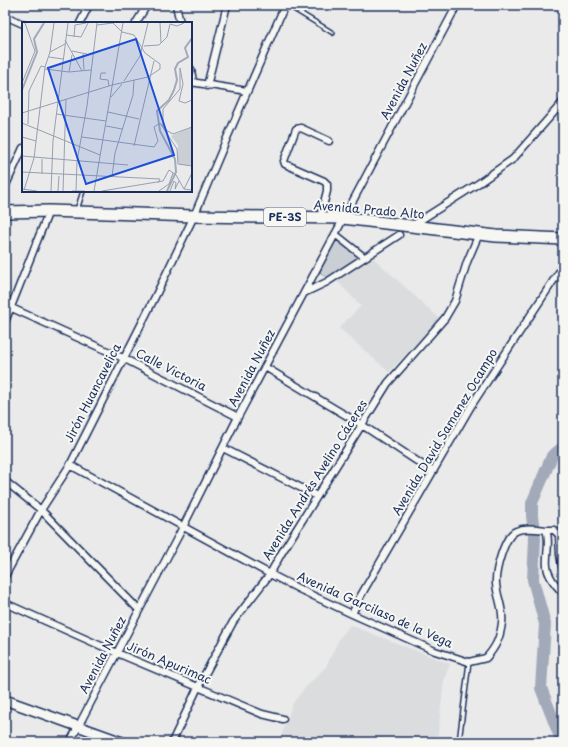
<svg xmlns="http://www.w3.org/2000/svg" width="568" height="747" font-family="'Playpen Sans',sans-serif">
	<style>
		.built { fill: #dadcde }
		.green { fill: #caced5; stroke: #727e9a }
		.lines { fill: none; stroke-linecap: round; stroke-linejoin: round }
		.river { stroke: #a2aaba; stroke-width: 12 }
		.lane-casing { stroke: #1b2f5e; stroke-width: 6 }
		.street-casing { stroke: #1b2f5e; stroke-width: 9 }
		.secondary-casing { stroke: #1b2f5e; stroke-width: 12 }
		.highway-casing { stroke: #1b2f5e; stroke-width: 14 }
		.lane { stroke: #f6f6f2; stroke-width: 3 }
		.street { stroke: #f6f6f2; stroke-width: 6 }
		.secondary { stroke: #f6f6f2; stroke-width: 9 }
		.highway { stroke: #f6f6f2; stroke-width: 11 }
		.labels { text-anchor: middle; stroke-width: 4; stroke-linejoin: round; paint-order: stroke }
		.shield { fill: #f6f6f2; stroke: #5d6b8a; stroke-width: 1 }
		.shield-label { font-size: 11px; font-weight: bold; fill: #1b2f5e }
		.street-label { font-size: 12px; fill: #1b2f5e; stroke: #f6f6f2 }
		.inset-river { fill: none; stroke: #a2aaba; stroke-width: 2 }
		.inset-road { fill: none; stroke: #979fb1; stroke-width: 1 }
		.view { fill: #1d4ed8; fill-opacity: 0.15; stroke: #1d4ed8; stroke-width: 2 }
		.inset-edge { fill: none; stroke: #1b2f5e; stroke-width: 2 }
	</style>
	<rect width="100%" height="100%" fill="#e9eae9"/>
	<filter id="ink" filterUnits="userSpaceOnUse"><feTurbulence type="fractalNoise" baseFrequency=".025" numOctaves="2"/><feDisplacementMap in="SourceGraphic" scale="8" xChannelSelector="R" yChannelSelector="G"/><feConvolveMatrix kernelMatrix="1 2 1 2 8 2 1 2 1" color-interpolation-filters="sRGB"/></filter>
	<g filter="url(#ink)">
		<path class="built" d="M371,256L440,319L389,372L339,328L361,306L336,280Z
			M350,625L450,664L444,679L437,742H279L293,703L304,689L326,667L339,639Z"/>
		<path class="green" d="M335,238L360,257L327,279L320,272Z"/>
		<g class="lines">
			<path class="river" d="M562,742L541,688L545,624L533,580L535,539L532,516V503L552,456L561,449H563"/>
			<g class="lane-casing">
				<path id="lane" d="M287,5L333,33
					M77,210L83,191
					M459,742L469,662"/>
			</g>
			<g class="street-casing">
				<path id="street" d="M176,5L180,23
					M5,16L23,24
					M80,23L89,5
					M136,23L147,5
					M191,69L193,83
					M191,82L247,91
					M207,86L227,5
					M5,187L23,148
					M320,218L327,191V184L324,181L285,164L284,161L296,129L301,128L329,141
					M413,225L479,183L513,159L563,102
					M335,234L364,257
					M304,293L327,282L399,235
					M5,305L123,358L238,417
					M5,322L49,211
					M265,367L362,425L432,471
					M223,448L317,496
					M70,465L270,574L301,590L352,614L435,651L469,662L486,658C496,647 500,638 502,623C504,609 497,597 496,584C495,572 504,536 516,531C525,527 536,529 546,530C552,544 542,562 550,576C553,582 558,588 563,593
					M5,481L41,510L139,610
					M546,530H554L559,535L560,555L563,571
					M5,576L41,510L70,465L155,297L194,216L227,138L285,5
					M5,603L117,653L262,714L283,719
					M352,614L360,597L471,406L563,266
					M70,742L183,527L238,417L457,5
					M172,742L198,687L233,622L270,574L281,554L388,383L445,318L455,301L467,262L479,234"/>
			</g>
			<g class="secondary-casing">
				<path id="secondary" d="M5,700L122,742"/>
			</g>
			<g class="highway-casing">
				<path id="highway" d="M5,212L49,211L194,216L343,218L496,236L563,239"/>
			</g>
			<use href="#lane" class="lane"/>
			<use href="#street" class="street"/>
			<use href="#secondary" class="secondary"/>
			<use href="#highway" class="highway"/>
		</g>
	</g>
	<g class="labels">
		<rect class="shield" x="264" y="208" width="42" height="18" rx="3"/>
		<g class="shield-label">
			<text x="285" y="221">PE-3S</text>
		</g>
		<g class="street-label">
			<text transform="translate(404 81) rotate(-62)" y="4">Avenida Nuñez</text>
			<text transform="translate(369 210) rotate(5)" y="4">Avenida Prado Alto</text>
			<text transform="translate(252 368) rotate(-62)" y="4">Avenida Nuñez</text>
			<text transform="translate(171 370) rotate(27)" y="4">Calle Victoria</text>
			<text transform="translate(93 393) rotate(-63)" y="4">Jirón Huancavelica</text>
			<text transform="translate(445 432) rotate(-59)" y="4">Avenida David Samanez Ocampo</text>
			<text transform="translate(315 480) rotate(-58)" y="4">Avenida Andrés Avelino Cáceres</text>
			<text transform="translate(375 610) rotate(24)" y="4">Avenida Garcilaso de la Vega</text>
			<text transform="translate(103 655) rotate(-62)" y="4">Avenida Nuñez</text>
			<text transform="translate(169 663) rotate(23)" y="4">Jirón Apurimac</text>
		</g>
	</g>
	<g transform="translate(22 22)">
		<rect width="170" height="170" fill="#e9eae9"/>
		<path d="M170,105V143H158L156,139V123L149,114Z" fill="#caced5"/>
		<path class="inset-river" d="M0,68L15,30L12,17L22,1M145,169L154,150L153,137L138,109L135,89L147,78L152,68L155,58L153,47L156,41L166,35L163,26L170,16"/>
		<path class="inset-road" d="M138,1L139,21M75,3L91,1M44,13L59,15L66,1M52,15L53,3L64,1M43,18L60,49M122,24L137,23L145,15L148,2L155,4L162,1M50,29L65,32M28,30L43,22M61,32L62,48M27,35L41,37M23,47L47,50L69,48M47,50L50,33M84,51H79L78,57L86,58L87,64M102,59L118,34L126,1M0,61L13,29L3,1M89,75L100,62M86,90L117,97M0,91L90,63L126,55L138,47V42L123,31L112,13L100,10L91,1M34,92L84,99M0,101L78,133M138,101L144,108L151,112L170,105M6,102L7,69L19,44L23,45M84,104L100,107M141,105V87L158,67V46L161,62L157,79L163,81L170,78M0,115L14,119M60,115L132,125L136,119L132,105L138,101L155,127L156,142L170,144M112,124L132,39M0,134L106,143M20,137V152M0,150L138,157L136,161M90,155L93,131L111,73L112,58M0,167L15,169M162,167L170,151M2,168L12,136L23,45L28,30L32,1M29,169L31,119L46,1M36,169L37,154M41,169L44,77M50,169H63M54,169L55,139L65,84L75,1M72,169L101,1M80,169L141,159L147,148L154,153L162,167L170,168M137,169L147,162L151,151M148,169L152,159L154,161L153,167L157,159"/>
		<path class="view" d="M114,17L152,133L64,162L26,46Z"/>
		<rect width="170" height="170" class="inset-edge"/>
	</g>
	<rect width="568" height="747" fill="none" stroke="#f6f6f2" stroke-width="20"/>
	<rect x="10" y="10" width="548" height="727" fill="none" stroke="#1b2f5e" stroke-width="1.5" filter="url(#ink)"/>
</svg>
